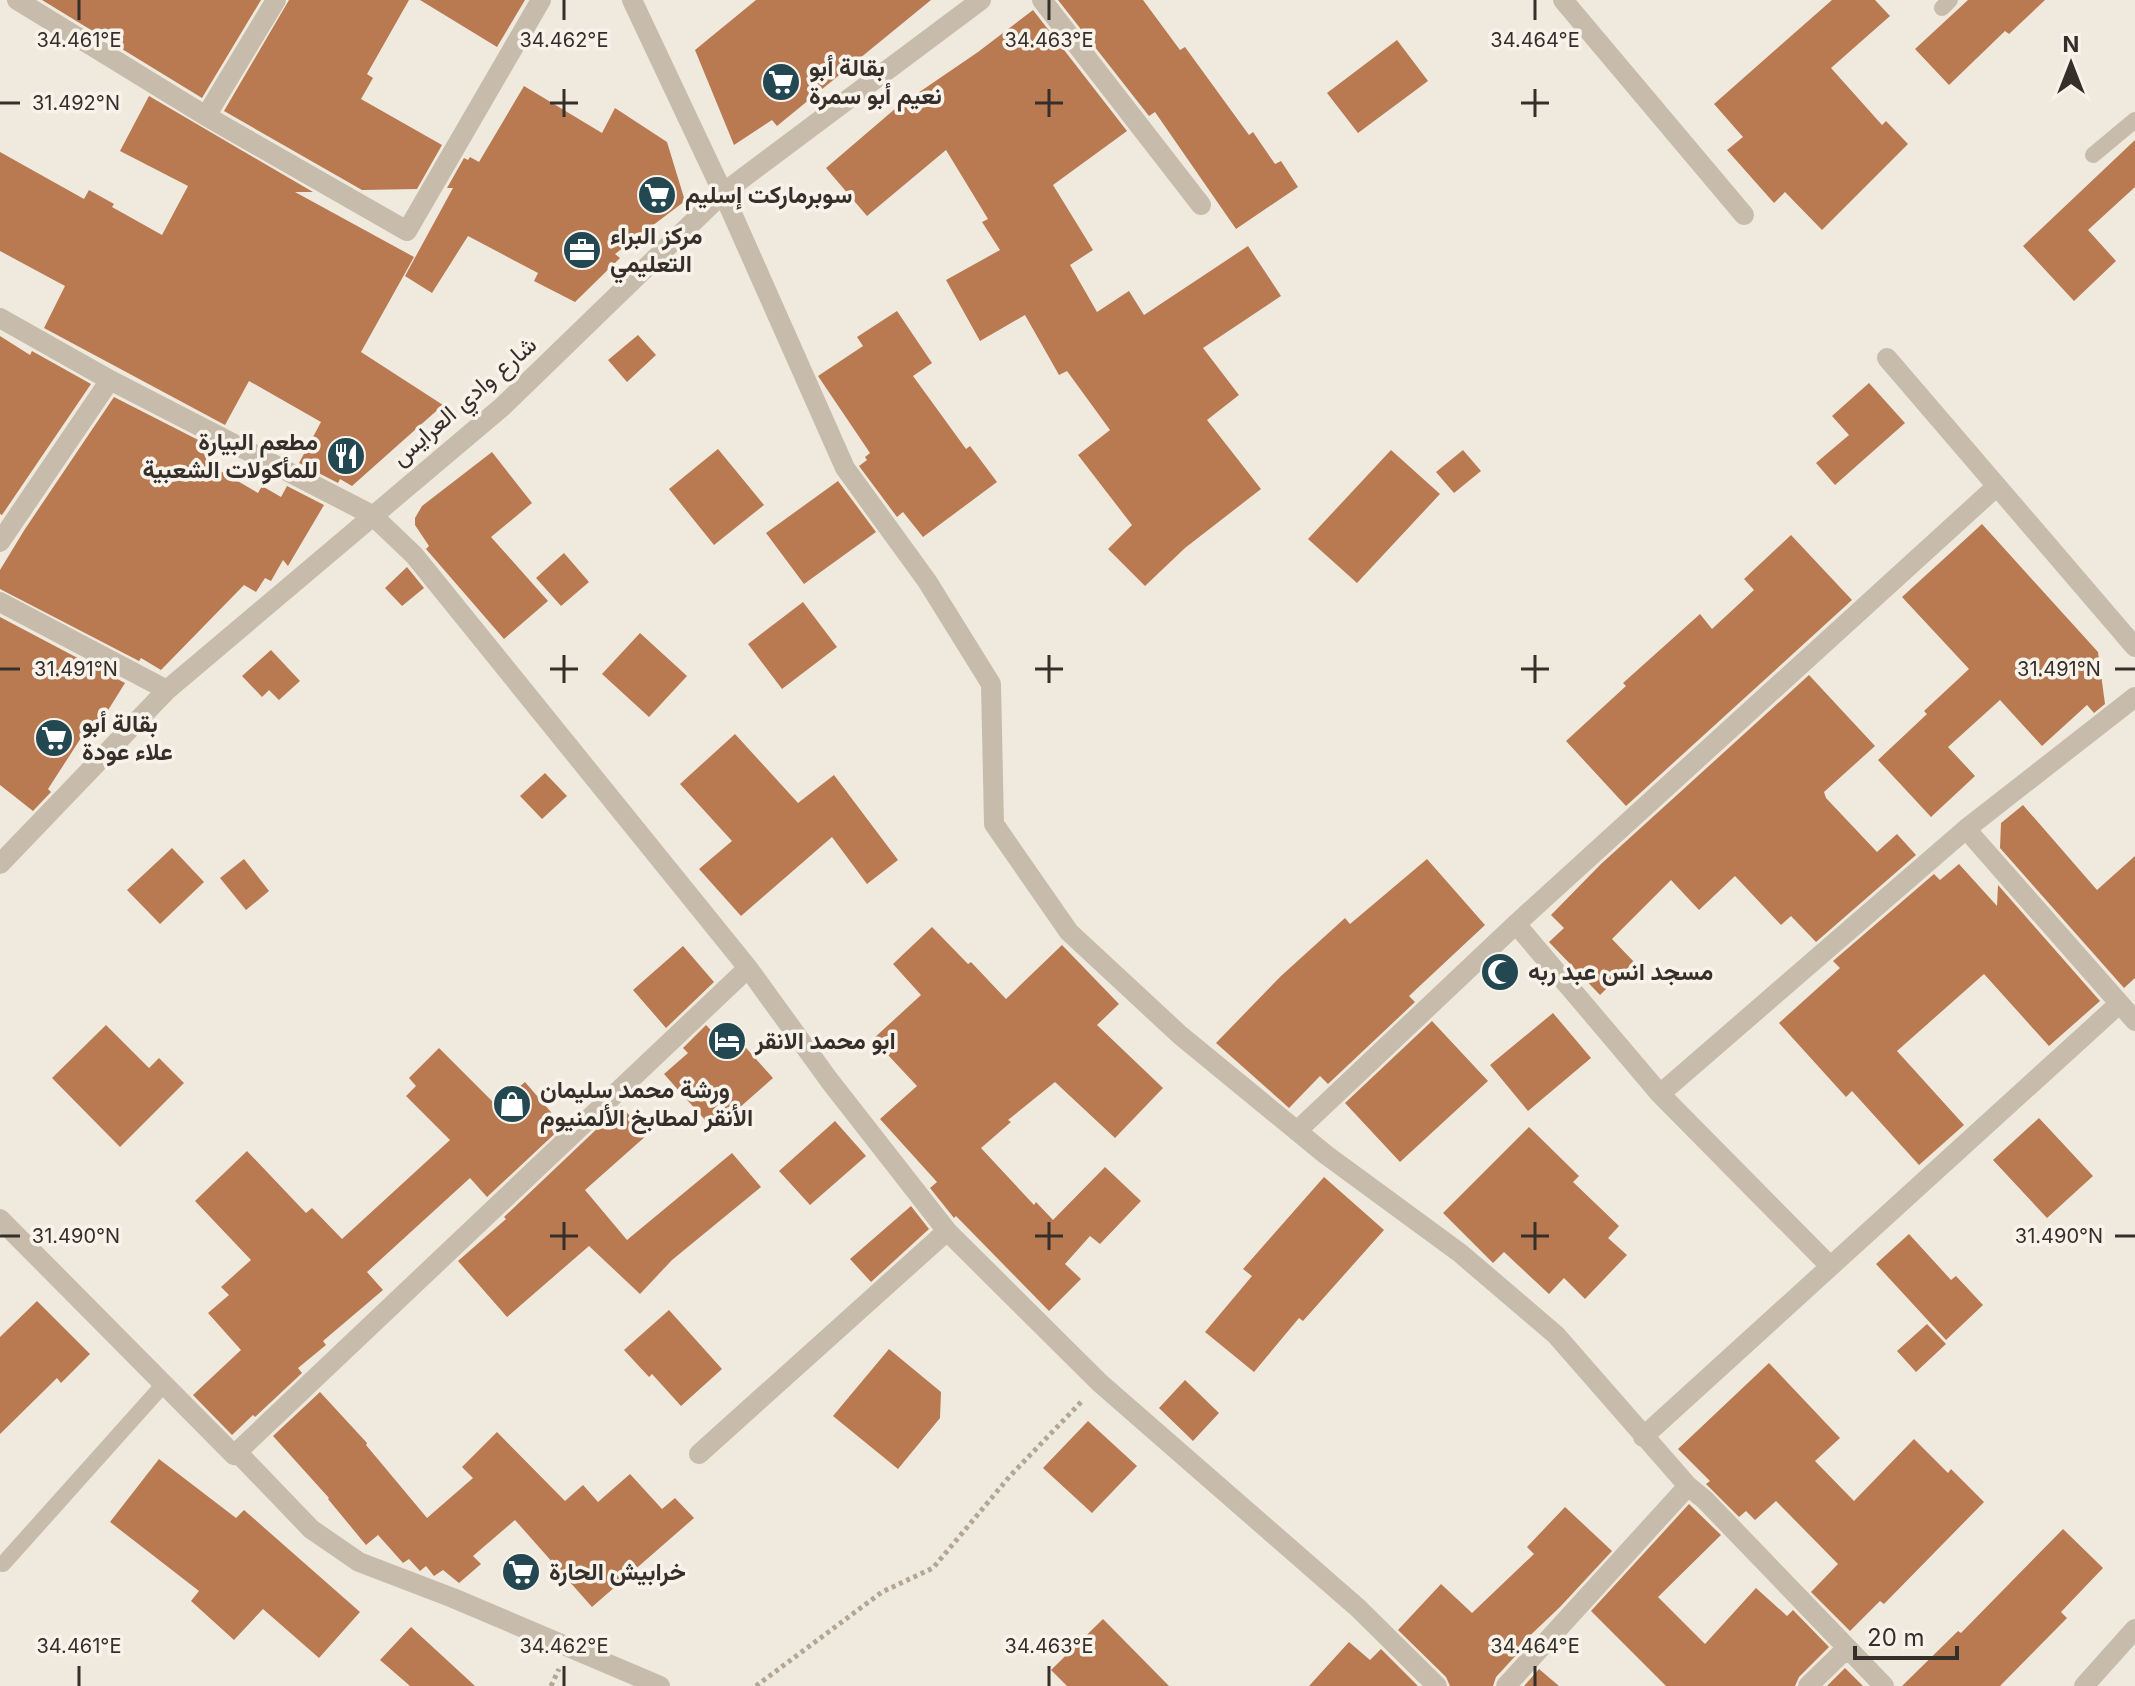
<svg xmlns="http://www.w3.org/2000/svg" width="2135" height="1686" font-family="Inter,Vazirmatn,sans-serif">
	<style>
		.building { fill: #b97a52 }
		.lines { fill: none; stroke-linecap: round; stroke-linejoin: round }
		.path { stroke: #b2a695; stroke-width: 5; stroke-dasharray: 4 4; stroke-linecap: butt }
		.service { stroke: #c7bcab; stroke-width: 16 }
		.minor { stroke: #c7bcab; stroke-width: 20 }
		.ticks { fill: none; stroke: #352f29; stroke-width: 3 }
		.labels { text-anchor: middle; stroke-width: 7; stroke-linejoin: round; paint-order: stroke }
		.poi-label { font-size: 24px; font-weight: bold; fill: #352f29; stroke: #f8f3ea; text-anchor: start }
		.street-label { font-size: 24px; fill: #352f29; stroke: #f8f3ea }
		.ticks-label { font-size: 20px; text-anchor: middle; fill: #352f29; stroke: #f8f3ea; stroke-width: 7; stroke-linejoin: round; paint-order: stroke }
	</style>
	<rect width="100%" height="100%" fill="#f0eade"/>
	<path class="building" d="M42,0H261L202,98Z
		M289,0H409L367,74L373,78L361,99L442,145L417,189L362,190L224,111Z
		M420,0H525L497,47Z
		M756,0H931L777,126L772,120L734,145L695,50Z
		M1058,0H1143L1180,50L1185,47L1249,135L1253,132L1275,164L1281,161L1298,187L1236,229L1155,112L1149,116Z
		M1832,0H1875L1890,16L1831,68L1882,125L1886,121L1908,144L1822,230L1785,192L1774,203L1727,150L1743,137L1714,104Z
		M1968,0H2045L2009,34L2005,31L1949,85L1915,49Z
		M1033,10L1127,131L1053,185L1093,250L1070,265L1097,312L1129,291L1144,315L1248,246L1281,296L1203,348L1239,395L1207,420L1261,489L1185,548L1145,586L1108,549L1132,525L1078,455L1110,430L1067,371L1059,375L1025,315L980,341L946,280L1000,250L982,222L988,219L946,150L867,216L826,168L896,108L978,52Z
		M1397,40L1428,81L1358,133L1327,93Z
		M524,86L602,133L615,108L667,142L685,201L615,254L620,258L575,302L534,281L538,273L468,236L432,293L405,276L453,188H447L464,158L468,160L470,157L479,162Z
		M149,96L313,192H295L414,257L361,352L443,405L352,486L340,479L338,483L299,463L321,422L249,381L225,425L44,328L65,286L0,251V152L84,199L89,190L114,204L112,207L162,235L188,186L120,151Z
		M2135,140V187L2088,230L2116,261L2074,301L2023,246Z
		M897,311L932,363L913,376L966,449L970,446L997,482L923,537L903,512L897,517L859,466L867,460L865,457L870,453L818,376L863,346L857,337Z
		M638,335L656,355L627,382L608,360Z
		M0,336L30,355L32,351L91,384L2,515L0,514Z
		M1869,383L1905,423L1835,485L1816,463L1849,435L1832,416Z
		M114,397L212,447L205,462L258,493L262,486L281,497L287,486L324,505L288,566L283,560L271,581L265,578L256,592L244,585L161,670L141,658L139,661L0,589V570L25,529Z
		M718,449L764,505L714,545L669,489Z
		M1391,450L1440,494L1357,583L1308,539Z
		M1463,450L1481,471L1454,493L1436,472Z
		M492,452L532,503L491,537L548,601L504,639L426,549L429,546L415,525V518L422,506Z
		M838,481L876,532L804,584L766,533Z
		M1982,524L2098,652L2105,704L2094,713L2087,705L2042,746L2000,700L1948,747L1975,776L1931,817L1878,760L1927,714L1924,711L1969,669L1902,597Z
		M1791,535L1852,600L1626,806L1566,741L1626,686L1623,683L1700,614L1712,629L1754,590L1744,579Z
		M564,553L589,582L561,606L536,578Z
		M407,567L424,588L402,606L385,588Z
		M803,602L837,647L782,689L748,644Z
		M0,617L125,683L97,728L90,724L48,789L51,792L33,811L0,785Z
		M640,633L687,676L649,717L602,674Z
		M271,650L300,681L279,700L269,690L262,697L242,676Z
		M1809,675L1875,746L1824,792L1826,798L1877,852L1897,834L1916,855L1816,942L1791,916L1781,925L1735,876L1699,910L1671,880L1612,939L1634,962L1600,995L1549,942L1564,928L1551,915L1601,864Z
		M735,734L798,803L834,775L898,860L867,884L832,837L741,916L699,869L732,841L680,784Z
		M545,773L567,796L542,819L520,796Z
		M2023,805L2097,890L2135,856V978L2124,988L2000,848L2001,823Z
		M172,848L204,882L160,924L127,890Z
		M244,859L269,891L246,910L220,878Z
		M1427,859L1485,925L1409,996L1415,1002L1328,1084L1320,1076L1289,1108L1216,1043L1281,976L1345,918L1350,924Z
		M1959,864L1997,906L1998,885L2100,1001L2049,1046L1984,974L1897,1051L1964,1125L1919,1165L1852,1091L1846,1097L1779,1023L1840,968L1833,961L1934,874L1940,880Z
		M932,927L968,964L971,962L1006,999L1062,945L1119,1004L1097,1025L1163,1088L1115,1138L1055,1082L1008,1120L1011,1122L981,1148L1034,1205L1036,1202L1053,1220L1105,1167L1141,1201L1100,1244L1090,1236L1065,1264L1081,1279L1049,1311L956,1216L954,1218L930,1188L937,1182L880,1119L917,1086L873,1039L921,995L893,964Z
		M683,946L714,982L666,1028L633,990Z
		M1553,1013L1591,1058L1528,1111L1490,1065Z
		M1432,1021L1488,1081L1400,1162L1345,1103Z
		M106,1025L149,1068L159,1058L184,1083L120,1147L52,1078Z
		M706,1025L729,1049L739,1040L773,1078L714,1130L664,1074L688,1053L683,1048Z
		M439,1048L497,1106L525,1082L563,1126L487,1197L470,1178L367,1272L383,1290L323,1341L326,1345L298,1368L302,1373L255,1417L253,1415L232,1435L193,1395L241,1350L208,1313L229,1295L221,1287L251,1260L195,1201L247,1151L306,1213L312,1208L342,1239L450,1140L406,1096L416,1086L409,1078Z
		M621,1106L647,1135L585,1190L627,1240L732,1153L761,1187L672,1260L640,1294L589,1246L507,1317L458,1261L506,1219L504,1217Z
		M2039,1118L2093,1176L2047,1218L1993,1160Z
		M835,1121L866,1156L810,1205L779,1171Z
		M1529,1127L1579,1176L1573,1182L1619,1226L1608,1238L1627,1255L1585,1299L1564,1278L1549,1294L1504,1252L1493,1263L1443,1213Z
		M1324,1177L1384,1230L1303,1321L1299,1318L1254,1372L1205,1332L1252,1276L1243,1269Z
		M911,1206L929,1229L871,1282L850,1259Z
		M1909,1234L1951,1280L1956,1276L1983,1305L1946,1340L1876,1264Z
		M37,1301L90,1354L61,1383L57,1378L0,1434V1337Z
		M669,1310L722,1369L681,1406L652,1374L649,1377L624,1350Z
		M1927,1324L1946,1344L1916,1372L1897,1351Z
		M889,1349L941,1392L940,1418L898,1469L833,1416Z
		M1769,1363L1840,1438L1815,1461L1854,1501L1914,1439L1948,1473L1951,1469L1984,1502L1884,1604L1880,1601L1850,1631L1811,1592L1838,1564L1776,1501L1755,1520L1746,1511L1739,1517L1706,1484L1710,1481L1678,1449Z
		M1185,1380L1219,1413L1193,1441L1159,1408Z
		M320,1392L367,1443L366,1445L427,1518L473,1478L462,1467L497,1432L565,1501L583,1485L598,1502L630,1474L662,1509L675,1498L694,1518L592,1607L515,1520L473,1556L481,1564L459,1583L443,1570L434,1576L426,1566L420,1571L409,1559L403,1563L378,1535L366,1545L328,1499L329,1498L273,1436Z
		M1088,1421L1137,1466L1092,1513L1043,1468Z
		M159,1459L236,1518L244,1510L360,1612L319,1658L263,1609L234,1640L191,1601L199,1591L110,1522Z
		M1689,1504L1721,1535L1658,1597L1705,1644L1756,1588L1787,1616L1793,1610L1829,1647L1799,1677L1795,1686H1666L1591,1611Z
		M1565,1507L1612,1551L1560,1607L1516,1649L1519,1652L1496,1677L1493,1686H1450L1446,1677L1398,1630L1441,1584L1472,1613L1534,1554L1527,1547Z
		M2063,1529L2103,1568L2061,1612L2067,1618L2000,1686H1902L1958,1631L1961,1633Z
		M1103,1619L1169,1686H1067L1051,1670Z
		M411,1627L475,1686H410L380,1660Z
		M1349,1642L1370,1660L1381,1649L1418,1686H1309Z
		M1845,1668L1863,1686H1827Z
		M1539,1669L1559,1686H1524Z"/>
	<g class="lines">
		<path class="path" d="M551,1686L559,1669
			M756,1686L882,1592L933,1568L1010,1476L1083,1400"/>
		<path class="service" d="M1942,8L1950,0
			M2093,155L2135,120
			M3,1564L164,1384"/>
		<path class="minor" d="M17,0L206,116L407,231L541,0
			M632,0L723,193L845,468L927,581L991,684L994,824L1069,932L1180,1035L1325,1154L1460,1253L1556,1335L1688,1486L1705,1500L1884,1686
			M1042,0L1201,205
			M1563,0L1744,215
			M206,116L276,0
			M0,318L110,380L372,515L414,555L748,968L829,1080L947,1231L1100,1383L1358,1608L1437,1686
			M1887,358L2135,647
			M0,542L110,380
			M0,602L167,690
			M1966,829L2135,1021
			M0,864L167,690L502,407L723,193L981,0
			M1516,924L1660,1094L1966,829L2135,697
			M1660,1094L1830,1266
			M1298,1130L1516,924L1997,486
			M0,1219L234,1455L238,1453L311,1529L359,1562L453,1598L660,1686
			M1643,1437L2119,1004
			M699,1454L947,1231
			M234,1455L748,968
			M1506,1686L1688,1486
			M1808,1686L1847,1648
			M2084,1686L2135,1629"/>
	</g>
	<path class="ticks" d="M79,0V20M564,0V20M1049,0V20M1535,0V20M564,89V117M1049,89V117M1535,89V117M0,103H20M550,103H578M1035,103H1063M1521,103H1549M564,655V683M1049,655V683M1535,655V683M0,669H20M550,669H578M1035,669H1063M1521,669H1549M2115,669H2135M564,1222V1250M1049,1222V1250M1535,1222V1250M0,1236H20M550,1236H578M1035,1236H1063M1521,1236H1549M2115,1236H2135M79,1666V1686M564,1666V1686M1049,1666V1686M1535,1666V1686"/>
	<defs>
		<g id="supermarket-disc" transform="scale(2)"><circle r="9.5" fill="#234852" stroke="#f8f3ea"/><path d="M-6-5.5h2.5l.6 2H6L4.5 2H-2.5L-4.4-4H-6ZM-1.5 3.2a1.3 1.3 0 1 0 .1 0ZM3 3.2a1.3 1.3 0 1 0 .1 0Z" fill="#fff"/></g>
		<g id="office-disc" transform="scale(2)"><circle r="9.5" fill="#234852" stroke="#f8f3ea"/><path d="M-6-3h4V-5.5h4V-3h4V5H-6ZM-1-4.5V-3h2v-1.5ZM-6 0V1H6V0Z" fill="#fff"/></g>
		<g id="restaurant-disc" transform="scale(2)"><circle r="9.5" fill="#234852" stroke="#f8f3ea"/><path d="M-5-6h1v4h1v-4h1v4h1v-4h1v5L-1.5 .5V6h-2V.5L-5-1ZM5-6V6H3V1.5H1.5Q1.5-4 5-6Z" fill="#fff"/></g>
		<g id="mosque-disc" transform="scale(2)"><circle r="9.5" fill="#234852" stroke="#f8f3ea"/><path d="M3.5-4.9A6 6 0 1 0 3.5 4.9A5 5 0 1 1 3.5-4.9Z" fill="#fff"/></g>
		<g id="hotel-disc" transform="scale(2)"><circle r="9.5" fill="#234852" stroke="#f8f3ea"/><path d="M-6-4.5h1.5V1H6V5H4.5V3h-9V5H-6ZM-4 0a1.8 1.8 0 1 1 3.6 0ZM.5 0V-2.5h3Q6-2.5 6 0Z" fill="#fff"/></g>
		<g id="shop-disc" transform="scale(2)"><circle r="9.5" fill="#234852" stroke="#f8f3ea"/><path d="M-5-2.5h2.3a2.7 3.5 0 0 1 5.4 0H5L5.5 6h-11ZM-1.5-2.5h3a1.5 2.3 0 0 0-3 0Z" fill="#fff"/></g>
	</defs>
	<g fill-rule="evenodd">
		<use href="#supermarket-disc" x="781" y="82"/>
		<use href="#supermarket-disc" x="657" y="195"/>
		<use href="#office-disc" x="582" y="250"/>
		<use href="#restaurant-disc" x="346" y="456"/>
		<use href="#supermarket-disc" x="54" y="738"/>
		<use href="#mosque-disc" x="1500" y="972"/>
		<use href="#hotel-disc" x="727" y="1041"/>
		<use href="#shop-disc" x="512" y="1104"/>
		<use href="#supermarket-disc" x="521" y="1572"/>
	</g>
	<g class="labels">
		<g class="poi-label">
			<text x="809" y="76">بقالة أبو<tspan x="809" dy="28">نعيم أبو سمرة</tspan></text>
			<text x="685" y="203">سوبرماركت إسليم</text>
			<text x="610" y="244">مركز البراء<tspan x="610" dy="28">التعليمي</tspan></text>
			<text x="318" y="450" text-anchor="end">مطعم البيارة<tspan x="318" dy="28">للمأكولات الشعبية</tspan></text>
			<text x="82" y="732">بقالة أبو<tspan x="82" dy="28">علاء عودة</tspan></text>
			<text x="1528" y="980">مسجد انس عبد ربه</text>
			<text x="755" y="1049">ابو محمد الانقر</text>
			<text x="540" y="1098">ورشة محمد سليمان<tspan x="540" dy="28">الأنقر لمطابخ الألمنيوم</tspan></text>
			<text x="549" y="1580">خرابيش الحارة</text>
		</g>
		<g class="street-label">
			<text transform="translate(464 401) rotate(-41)" y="8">شارع وادي العرايس</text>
		</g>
	</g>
	<g class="ticks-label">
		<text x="79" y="47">34.461°E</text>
		<text x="564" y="47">34.462°E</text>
		<text x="1049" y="47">34.463°E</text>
		<text x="1535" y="47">34.464°E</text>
		<text x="76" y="110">31.492°N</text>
		<text x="76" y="676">31.491°N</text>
		<text x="2059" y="676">31.491°N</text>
		<text x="76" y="1243">31.490°N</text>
		<text x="2059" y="1243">31.490°N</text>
		<text x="79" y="1653">34.461°E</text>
		<text x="564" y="1653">34.462°E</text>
		<text x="1049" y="1653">34.463°E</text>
		<text x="1535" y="1653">34.464°E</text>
	</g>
	<g transform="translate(2071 64)" stroke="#f8f3ea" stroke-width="6" paint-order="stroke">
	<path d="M0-6L14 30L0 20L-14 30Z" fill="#352f29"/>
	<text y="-12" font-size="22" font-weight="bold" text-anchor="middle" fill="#352f29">N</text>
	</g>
	<path d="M1855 1646v12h102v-12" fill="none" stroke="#352f29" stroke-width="4"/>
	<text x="1867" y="1646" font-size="24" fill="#352f29" stroke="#f8f3ea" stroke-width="6" paint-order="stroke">20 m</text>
</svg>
